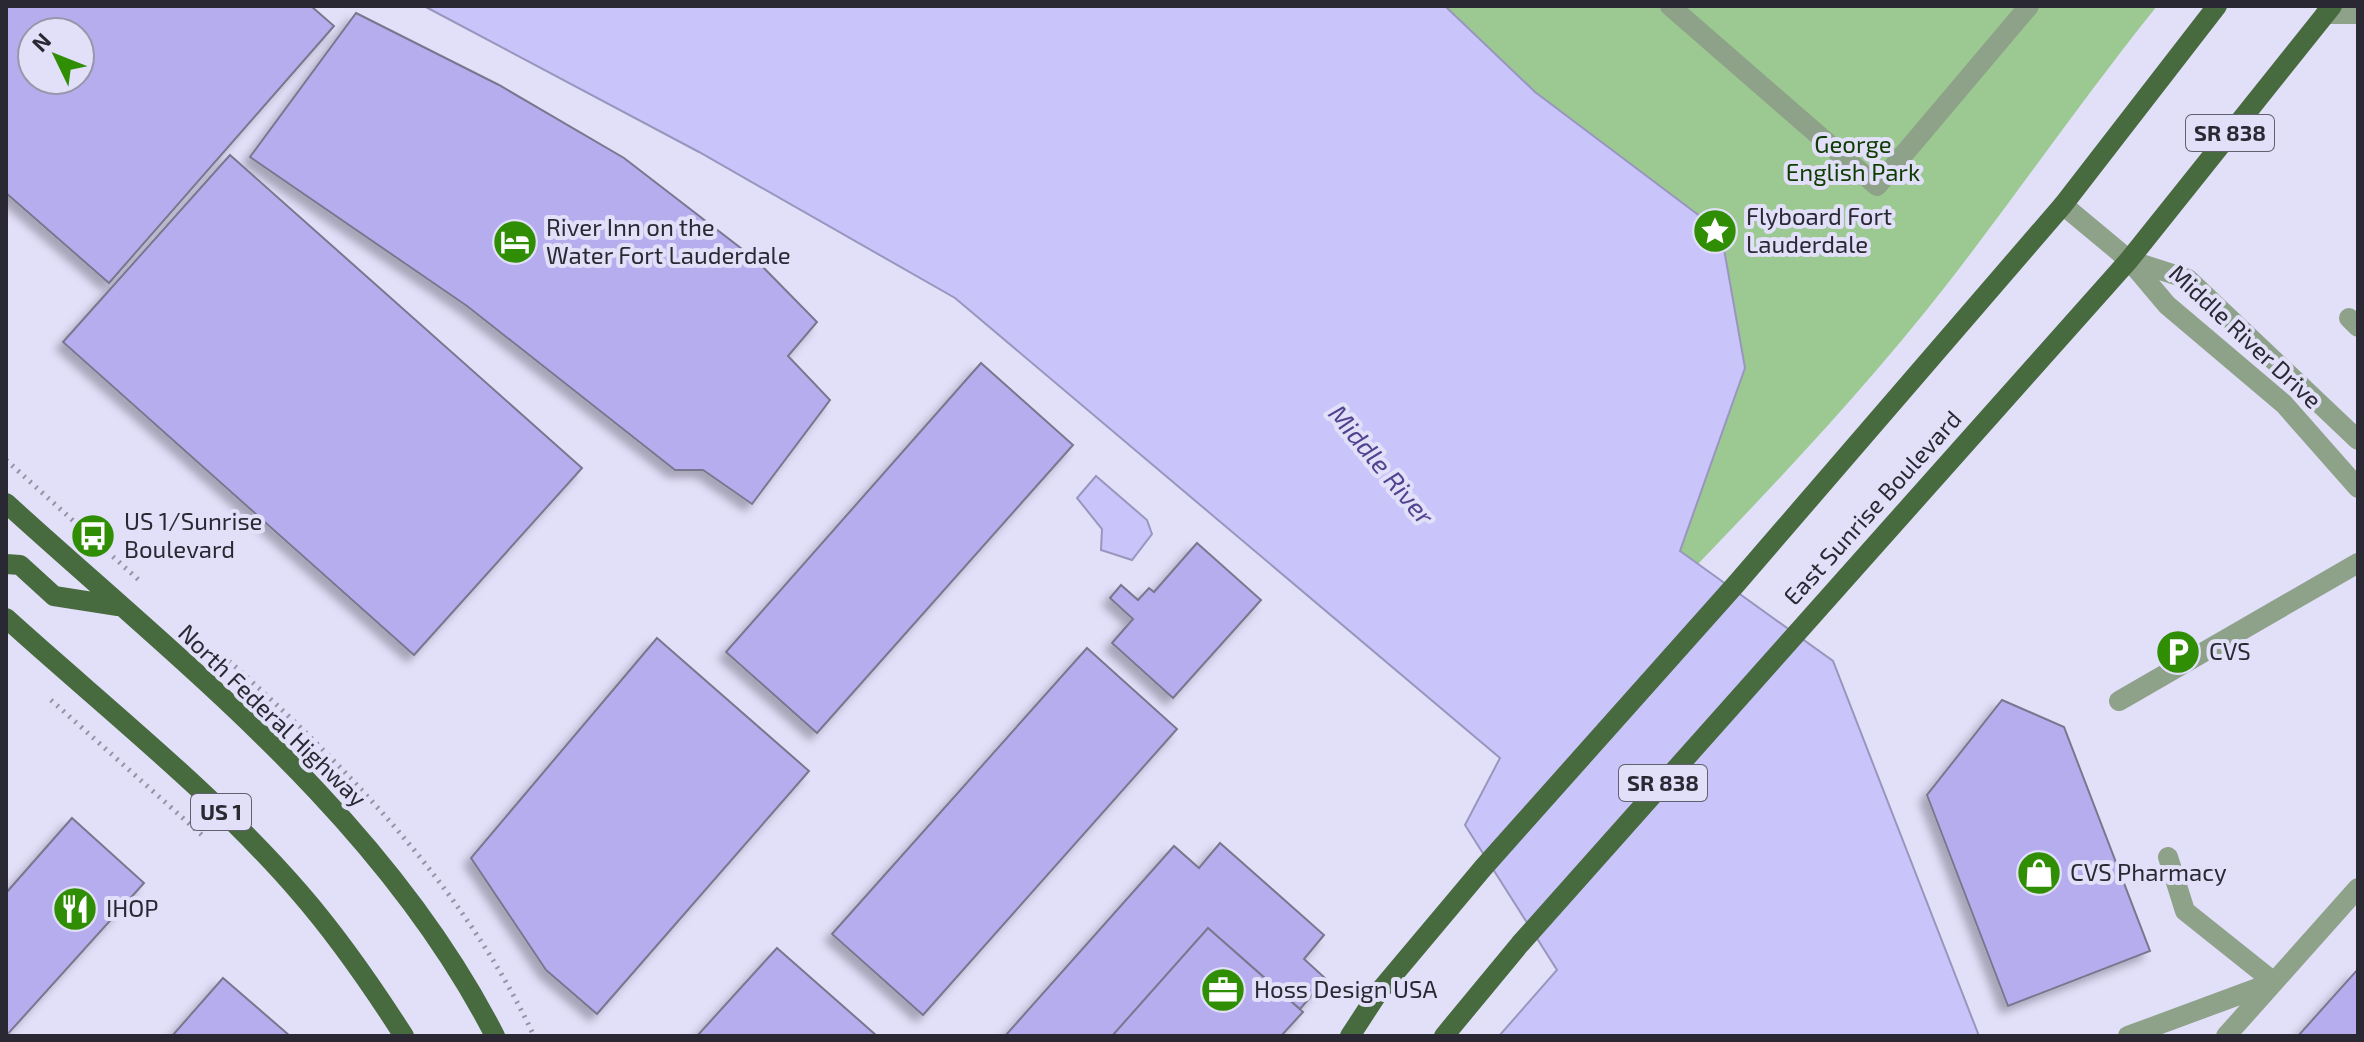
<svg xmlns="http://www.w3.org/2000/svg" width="2364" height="1042" font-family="'Exo 2',sans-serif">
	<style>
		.green { fill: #9cc891 }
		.water { fill: #c9c4f9; stroke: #9996be; stroke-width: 2 }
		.building { fill: #b5adee; stroke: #79778e; stroke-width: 2; fill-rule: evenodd; filter: url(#shadow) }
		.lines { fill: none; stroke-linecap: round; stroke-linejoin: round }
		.path { stroke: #9593a6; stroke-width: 5; stroke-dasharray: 2 6; stroke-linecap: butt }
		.service { stroke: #8ea189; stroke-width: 20 }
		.minor { stroke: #8ea189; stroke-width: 20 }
		.primary { stroke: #486a3f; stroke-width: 20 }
		.labels { text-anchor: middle; stroke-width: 8; stroke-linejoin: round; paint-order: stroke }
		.shield { fill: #e2dff9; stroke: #61606e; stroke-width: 2 }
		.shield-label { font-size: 22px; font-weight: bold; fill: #2a2933 }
		.park-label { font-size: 24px; fill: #0f3c01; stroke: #e2dff9 }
		.poi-label { font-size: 24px; fill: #2a2933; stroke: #e2dff9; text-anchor: start }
		.street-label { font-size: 24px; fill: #2a2933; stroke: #e2dff9 }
		.water-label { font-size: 26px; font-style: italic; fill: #524390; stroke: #e2dff9 }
	</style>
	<defs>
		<filter id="shadow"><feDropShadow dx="-7" dy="7" stdDeviation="4" flood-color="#0004"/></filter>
	</defs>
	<rect width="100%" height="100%" fill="#e2dff9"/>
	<path class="green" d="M1445,6H2157C2092,87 2033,171 1971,253C1888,364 1793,465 1698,564L1680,551L1745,368L1535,92Z"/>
	<path class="water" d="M424,6H1445L1535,92L1721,232L1745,368L1680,551L1833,661L1979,1036H1499L1557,970L1465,825L1500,758L955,298L699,152Z
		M1096,476L1147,520L1152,534L1132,560L1101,550L1102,529L1077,498Z"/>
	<path class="building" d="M6,6H311L334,26L109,283L6,193ZM32,32H80V80H32Z
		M356,13L499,85L624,158L755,259L817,322L788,356L830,400L752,504L703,470H675L467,306L250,157Z
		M230,155L582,468L414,655L63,342Z
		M981,363L1073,445L817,733L726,652Z
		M1197,543L1261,600L1173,698L1112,643L1133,619L1110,598L1121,585L1138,600L1149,588L1154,592Z
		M657,638L809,771L597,1014L546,970L471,858Z
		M1087,648L1177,729L923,1015L832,934Z
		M2002,700L2064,727L2150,951L2008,1006L1927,795Z
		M72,818L144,883L6,1036V893Z
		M1220,843L1324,935L1304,959L1326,979L1300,1009L1208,928L1112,1036H1005L1174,846L1199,868Z
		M1208,928L1303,1012L1281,1036H1112Z
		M777,948L877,1036H697Z
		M2358,969V1036H2298Z
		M223,978L290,1036H172Z"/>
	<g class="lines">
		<path class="path" d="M6,460L141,582
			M229,661C348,768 465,889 534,1036
			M51,700L204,837"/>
		<path class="service" d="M1670,6L1877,186L2029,6
			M2325,14H2358
			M2349,318L2358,327
			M2119,701L2358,563
			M2128,1036L2274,982L2185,911L2168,857
			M2226,1036L2358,888"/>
		<path class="minor" d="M2063,205L2129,260L2167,305L2284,404L2358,488
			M2129,260L2188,279L2358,440"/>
		<path class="primary" d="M6,503C183,664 384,818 495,1036
			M6,564L20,565L54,596L118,606
			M6,618C102,705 216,795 300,893C339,938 372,986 404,1036
			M1350,1036L1378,993L1483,868L1737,583L2063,205L2217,6
			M1444,1036L1520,944L2129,260L2332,6"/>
	</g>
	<defs>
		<g id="sight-disc" transform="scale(2.3)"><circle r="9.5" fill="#2f8e04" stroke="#e2dff9"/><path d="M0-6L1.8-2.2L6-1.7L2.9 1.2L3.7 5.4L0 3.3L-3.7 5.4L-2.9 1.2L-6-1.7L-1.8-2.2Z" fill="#fff"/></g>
		<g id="hotel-disc" transform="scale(2.3)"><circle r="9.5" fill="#2f8e04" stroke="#e2dff9"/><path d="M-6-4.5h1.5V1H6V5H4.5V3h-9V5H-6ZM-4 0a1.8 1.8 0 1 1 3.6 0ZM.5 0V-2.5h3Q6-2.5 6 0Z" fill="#fff"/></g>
		<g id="bus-disc" transform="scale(2.3)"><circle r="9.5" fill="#2f8e04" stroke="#e2dff9"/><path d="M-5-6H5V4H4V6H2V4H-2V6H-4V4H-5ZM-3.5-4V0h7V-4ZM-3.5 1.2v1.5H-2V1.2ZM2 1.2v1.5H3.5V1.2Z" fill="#fff"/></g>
		<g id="parking-disc" transform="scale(2.3)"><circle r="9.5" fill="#2f8e04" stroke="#e2dff9"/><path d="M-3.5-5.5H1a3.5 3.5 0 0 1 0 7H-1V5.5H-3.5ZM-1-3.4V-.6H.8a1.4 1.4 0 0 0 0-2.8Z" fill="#fff"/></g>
		<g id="shop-disc" transform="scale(2.3)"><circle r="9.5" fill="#2f8e04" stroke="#e2dff9"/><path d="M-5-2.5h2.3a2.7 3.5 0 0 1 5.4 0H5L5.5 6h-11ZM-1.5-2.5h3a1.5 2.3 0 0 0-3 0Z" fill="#fff"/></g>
		<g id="restaurant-disc" transform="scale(2.3)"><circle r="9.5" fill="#2f8e04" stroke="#e2dff9"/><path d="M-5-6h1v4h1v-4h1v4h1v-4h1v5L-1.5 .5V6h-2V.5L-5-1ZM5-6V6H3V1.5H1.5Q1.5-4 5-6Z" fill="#fff"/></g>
		<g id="office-disc" transform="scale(2.3)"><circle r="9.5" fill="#2f8e04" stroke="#e2dff9"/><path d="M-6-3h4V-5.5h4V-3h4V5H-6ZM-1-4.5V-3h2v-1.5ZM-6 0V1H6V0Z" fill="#fff"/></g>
	</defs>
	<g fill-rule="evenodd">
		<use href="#sight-disc" x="1715" y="231"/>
		<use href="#hotel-disc" x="515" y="242"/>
		<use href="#bus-disc" x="93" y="536"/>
		<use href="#parking-disc" x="2178" y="652"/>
		<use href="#shop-disc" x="2039" y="873"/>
		<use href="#restaurant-disc" x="75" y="909"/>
		<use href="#office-disc" x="1223" y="990"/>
	</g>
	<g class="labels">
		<g class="shield">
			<rect x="2186" y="115" width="88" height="36" rx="6"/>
			<rect x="1619" y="765" width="88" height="36" rx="6"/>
			<rect x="191" y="794" width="60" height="36" rx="6"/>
		</g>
		<g class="shield-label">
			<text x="2230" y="141">SR 838</text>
			<text x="1663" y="791">SR 838</text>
			<text x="221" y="820">US 1</text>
		</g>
		<g class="park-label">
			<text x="1853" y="153">George<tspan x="1853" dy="28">English Park</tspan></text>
		</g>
		<g class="poi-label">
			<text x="1746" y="225">Flyboard Fort<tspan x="1746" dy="28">Lauderdale</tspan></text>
			<text x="546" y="236">River Inn on the<tspan x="546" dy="28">Water Fort Lauderdale</tspan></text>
			<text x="124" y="530">US 1/Sunrise<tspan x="124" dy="28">Boulevard</tspan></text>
			<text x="2209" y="660">CVS</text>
			<text x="2070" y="881">CVS Pharmacy</text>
			<text x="106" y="917">IHOP</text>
			<text x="1254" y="998">Hoss Design USA</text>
		</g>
		<g class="street-label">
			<text transform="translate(2245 337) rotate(43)" y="8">Middle River Drive</text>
			<text transform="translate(1873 508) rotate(-48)" y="8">East Sunrise Boulevard</text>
			<text transform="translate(272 716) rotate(44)" y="8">North Federal Highway</text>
		</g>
		<g class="water-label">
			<text transform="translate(1381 465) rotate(50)" y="9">Middle River</text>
		</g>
	</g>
	<rect width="2364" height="1042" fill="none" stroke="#2a2933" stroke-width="16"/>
	<g transform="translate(56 56) rotate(313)"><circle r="38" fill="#e2dff9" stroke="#9896aa" stroke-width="2"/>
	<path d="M0-6L14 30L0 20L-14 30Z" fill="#2f8e04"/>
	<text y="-12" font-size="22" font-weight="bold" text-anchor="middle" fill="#2a2933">N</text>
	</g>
</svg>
